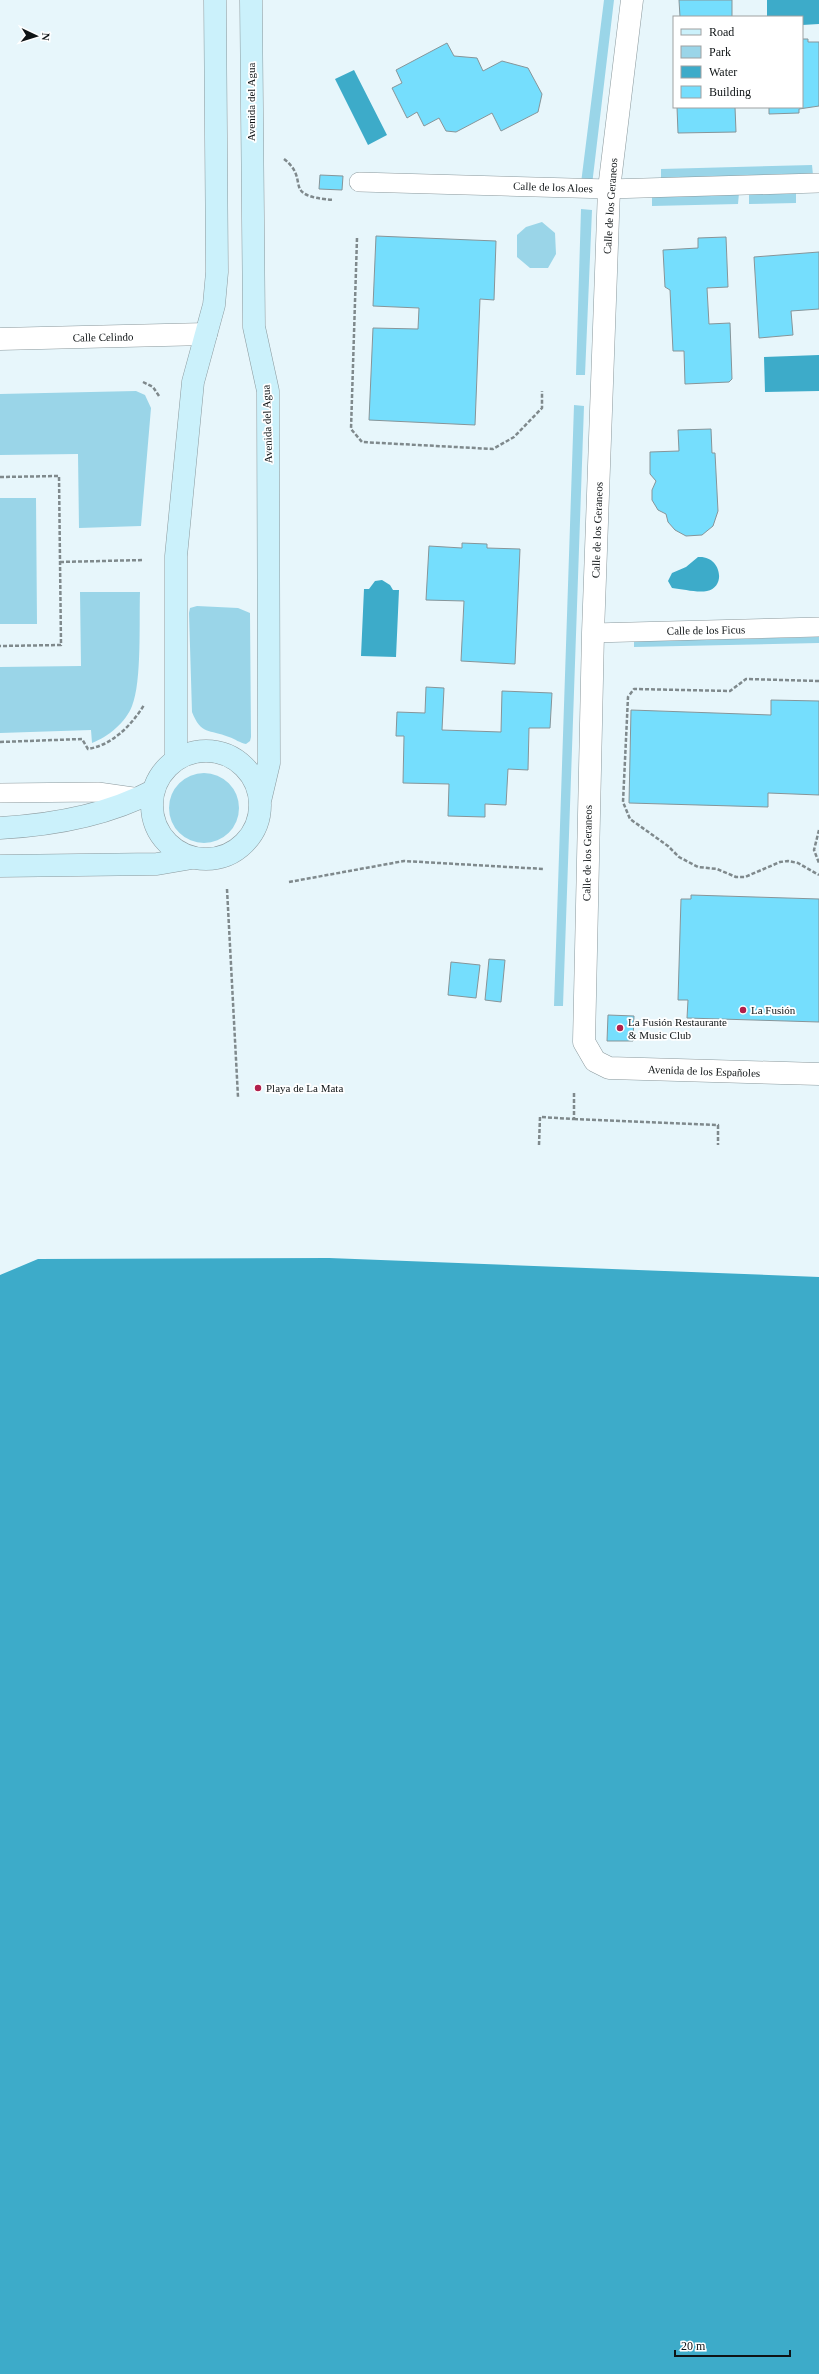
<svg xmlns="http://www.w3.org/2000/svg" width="819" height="2374" font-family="Georgia,serif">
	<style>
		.green { fill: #9ad5e8 }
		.water { fill: #3dabc9 }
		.building { fill: #75defd; stroke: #879599 }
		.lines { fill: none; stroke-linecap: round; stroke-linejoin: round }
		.lane-casing { stroke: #8b999d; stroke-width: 20 }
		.street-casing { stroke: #8b999d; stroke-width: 23 }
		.secondary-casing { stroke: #8b999d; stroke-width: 23 }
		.path { stroke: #7f898c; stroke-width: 2.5; stroke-dasharray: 4 2; stroke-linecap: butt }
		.lane { stroke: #fff; stroke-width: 19 }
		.street { stroke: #fff; stroke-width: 22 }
		.secondary { stroke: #cbf1fb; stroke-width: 22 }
		.poi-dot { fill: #b1204c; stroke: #fff; stroke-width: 1.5 }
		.labels { text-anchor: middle; stroke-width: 3.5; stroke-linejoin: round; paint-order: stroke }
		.street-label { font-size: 11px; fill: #0f1416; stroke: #fff }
		.poi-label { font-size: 11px; fill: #0f1416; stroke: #fff; text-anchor: start }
	</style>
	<rect width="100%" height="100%" fill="#e7f6fb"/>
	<path class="green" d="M604,0H614L592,185L581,183Z
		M812,165L813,175L661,179V169Z
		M796,192V203L749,204V193Z
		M739,193L738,204L652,206V195Z
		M581,209L592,210L585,375H576Z
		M542,222L555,233L556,254L548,268H530L517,257V235L526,227Z
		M136,391L145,395L151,408L141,526L79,528L78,454L0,455V394Z
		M574,405L584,406L563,1006H554Z
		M0,498H36L37,624H0Z
		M80,592H140C139,620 142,682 132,706C126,722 108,737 92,743L91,730L0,733V667L81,666Z
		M197,606L238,608L250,613L251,737L250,741L246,744C240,743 235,739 229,737C209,729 201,735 192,712L189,613L190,608Z
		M819,637V643L634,647V641Z
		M169 808a35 35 0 1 1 70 0a35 35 0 1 1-70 0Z"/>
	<path class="water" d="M767,0H819V24L802,25V17H767Z
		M354,70L387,135L368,145L335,79Z
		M819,355V391L765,392L764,357Z
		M698,557C721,555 727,587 707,591C697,593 683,589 672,588L668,581L672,573L686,567Z
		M382,580L390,585L393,590H399L396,657L361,656L364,589H369L375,581Z
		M329,1258L819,1277V2374H0V1275L38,1259Z"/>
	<path class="building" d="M679,0H732V17H680Z
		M802,39H808V42H819V106L799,109V113L769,114V107H802Z
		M447,43L454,56L477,58L483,71L502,61L528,68L542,94L538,112L501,131L492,113L456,132L446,131L439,118L424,126L417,112L407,118L392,88L402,83L396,70Z
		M677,107H735L736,132L678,133Z
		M320,175L343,176L342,190L319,189Z
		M376,236L496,241L494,300L480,299L475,425L369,420L373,328L418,329L419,308L373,306Z
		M726,237L728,287L707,288L709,324L730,323L732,379L729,382L685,384L684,351H673L670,290L665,287L663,250L698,248V238Z
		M819,252V309L791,311L793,335L759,338L754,257Z
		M711,429L712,453H715L718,511L713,526L702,535L686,536L675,530L668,522L666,514L658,510L652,500V490L656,481L650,474V452L679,451L678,430Z
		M462,543L487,544V548L520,549L515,664L461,661L464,601L426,600L429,546L462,548Z
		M426,687L444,688L442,730L501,732L502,691L552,693L550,728H529L528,770L508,769L506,805L485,804V817L448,816L449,784L403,783L404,736H396L397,712L425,713Z
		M771,700L819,701V795L768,793V807L629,803L631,710L771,715Z
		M691,895L819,899V1022L687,1018L688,1000H678L681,899H691Z
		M489,959L505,960L501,1002L485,1000Z
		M451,962L480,965L476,998L448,995Z
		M608,1015L634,1016L633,1041H607Z"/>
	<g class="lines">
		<g class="lane-casing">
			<path id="lane" d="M359,182L609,189L819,183
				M593,633L819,627
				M0,793L98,792L140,798"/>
		</g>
		<g class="street-casing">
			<path id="street" d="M632,0L609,189L593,633L584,1042L595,1061L609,1068L819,1074
				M0,339L206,334"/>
		</g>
		<g class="secondary-casing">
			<path id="secondary" d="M251,0L254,327L268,391L269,763L260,801
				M152 805a54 54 0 1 1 108 0a54 54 0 1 1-108 0Z
				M176,759V556L193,382L214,305L217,272L215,0
				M0,828C53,825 106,816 153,791
				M0,866L157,864L192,858"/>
		</g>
		<path class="path" d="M284,159C312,181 279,196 334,200
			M357,238L351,429L362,442L493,449L514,437L542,408V391
			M143,382L153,387L159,396
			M0,477L59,476L61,645L0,646
			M60,562L144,560
			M819,681L746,679L730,691L634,689L628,697L623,802L630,819L668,846L679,857L698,867L717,869L736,877H745L780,862L788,861L798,863L819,875
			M0,742L82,739L88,749C112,745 131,726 144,705
			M819,830L814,850L819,863
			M289,882L404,861L544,869
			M227,889L238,1097
			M574,1119L718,1125V1145
			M539,1145L540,1117L574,1119V1092"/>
		<use href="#lane" class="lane"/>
		<use href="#street" class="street"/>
		<use href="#secondary" class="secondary"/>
	</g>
	<g class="poi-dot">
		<circle cx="743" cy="1010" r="4"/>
		<circle cx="620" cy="1028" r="4"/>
		<circle cx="258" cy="1088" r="4"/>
	</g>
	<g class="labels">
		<g class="street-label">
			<text transform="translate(251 102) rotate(-90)" y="4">Avenida del Agua</text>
			<text transform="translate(553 187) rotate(2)" y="4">Calle de los Aloes</text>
			<text transform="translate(610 206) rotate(-86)" y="4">Calle de los Geraneos</text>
			<text transform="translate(103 337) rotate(-1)" y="4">Calle Celindo</text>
			<text transform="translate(267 424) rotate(-92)" y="4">Avenida del Agua</text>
			<text transform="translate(597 530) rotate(-88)" y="4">Calle de los Geraneos</text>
			<text transform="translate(706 630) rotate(-1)" y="4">Calle de los Ficus</text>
			<text transform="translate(587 853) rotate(-89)" y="4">Calle de los Geraneos</text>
			<text transform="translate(704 1071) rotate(2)" y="4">Avenida de los Españoles</text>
		</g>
		<g class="poi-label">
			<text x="751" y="1014">La Fusión</text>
			<text x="628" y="1026">La Fusión Restaurante<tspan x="628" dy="13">&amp; Music Club</tspan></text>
			<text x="266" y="1092">Playa de La Mata</text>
		</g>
	</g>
	<rect x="673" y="16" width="130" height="92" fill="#ffffff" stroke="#9fa1a2"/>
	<rect x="681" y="29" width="20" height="6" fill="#cbf1fb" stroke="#9fa1a2"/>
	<text x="709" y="36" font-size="12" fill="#0f1416">Road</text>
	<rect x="681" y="46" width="20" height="12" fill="#9ad5e8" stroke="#9fa1a2"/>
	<text x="709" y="56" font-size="12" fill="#0f1416">Park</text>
	<rect x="681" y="66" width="20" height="12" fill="#3dabc9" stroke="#9fa1a2"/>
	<text x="709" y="76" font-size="12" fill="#0f1416">Water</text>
	<rect x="681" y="86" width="20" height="12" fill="#75defd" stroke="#9fa1a2"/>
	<text x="709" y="96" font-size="12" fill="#0f1416">Building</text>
	<g transform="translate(36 36) rotate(94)" stroke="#ffffff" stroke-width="3" paint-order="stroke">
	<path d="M0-3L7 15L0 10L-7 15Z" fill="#0f1416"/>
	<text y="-6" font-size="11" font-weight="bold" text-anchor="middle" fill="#0f1416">N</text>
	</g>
	<path d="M675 2350v6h115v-6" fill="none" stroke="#0f1416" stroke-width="2"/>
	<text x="681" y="2350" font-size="12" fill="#0f1416" stroke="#ffffff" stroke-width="3" paint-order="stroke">20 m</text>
</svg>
